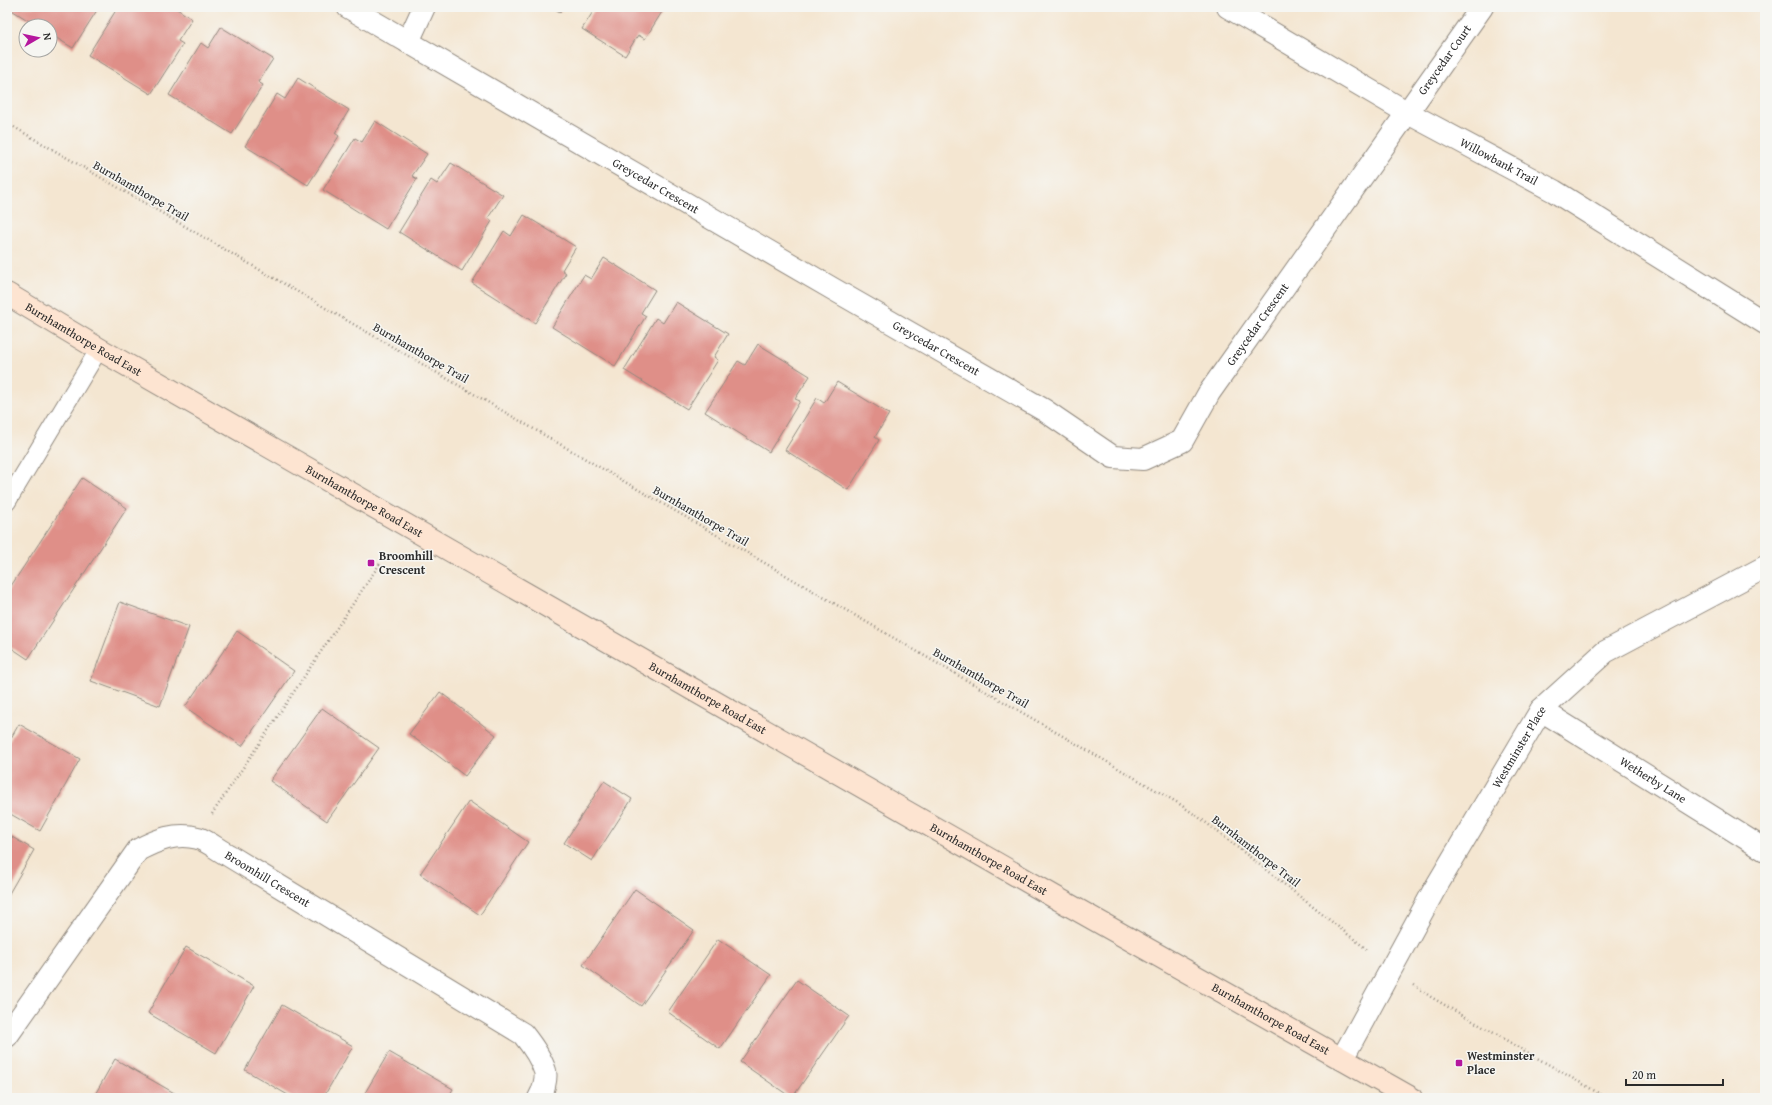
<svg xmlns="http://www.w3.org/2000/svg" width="1772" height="1105" font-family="'Gentium Book Plus',serif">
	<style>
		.building { fill: #df8f88 }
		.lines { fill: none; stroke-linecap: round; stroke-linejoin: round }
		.service-casing { stroke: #90887e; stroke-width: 19 }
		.minor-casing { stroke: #90887e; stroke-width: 24 }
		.secondary-casing { stroke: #90887e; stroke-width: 24 }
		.path { stroke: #90887e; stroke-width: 2.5; stroke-dasharray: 1 3; stroke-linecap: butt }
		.service { stroke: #fff; stroke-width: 17 }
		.minor { stroke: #fff; stroke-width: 22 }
		.secondary { stroke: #fde4d1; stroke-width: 22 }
		.poi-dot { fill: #b5179e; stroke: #f6f6f2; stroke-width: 1.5 }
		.labels { text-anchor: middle; stroke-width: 3; stroke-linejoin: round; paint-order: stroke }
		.street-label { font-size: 12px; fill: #2b2b2b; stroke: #f6f6f2 }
		.poi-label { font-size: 12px; font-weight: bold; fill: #2b2b2b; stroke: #f6f6f2; text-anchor: start }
	</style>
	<rect width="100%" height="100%" fill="#f6f6f2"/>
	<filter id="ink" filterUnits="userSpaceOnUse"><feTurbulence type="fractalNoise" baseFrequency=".025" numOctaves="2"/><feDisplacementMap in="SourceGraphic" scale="8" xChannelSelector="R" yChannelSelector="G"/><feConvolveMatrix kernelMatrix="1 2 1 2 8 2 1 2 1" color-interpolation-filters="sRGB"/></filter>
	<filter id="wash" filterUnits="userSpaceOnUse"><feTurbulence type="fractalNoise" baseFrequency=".012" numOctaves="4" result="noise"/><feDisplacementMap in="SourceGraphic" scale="16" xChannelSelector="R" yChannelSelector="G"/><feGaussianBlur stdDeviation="0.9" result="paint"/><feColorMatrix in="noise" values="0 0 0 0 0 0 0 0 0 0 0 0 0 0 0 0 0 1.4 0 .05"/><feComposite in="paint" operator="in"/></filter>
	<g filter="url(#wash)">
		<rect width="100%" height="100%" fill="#f4e6d1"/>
		<g id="blocks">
			<path class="building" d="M11,7H99L73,48L50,34V26H37L10,9Z
				M118,7H174L192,19L178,41L183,44L151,94L88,55Z
				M551,7H563L560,12Z
				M596,7H665L645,39L638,35L625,56L582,29Z
				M221,27L273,59L258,82L263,85L232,134L169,95L201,43L208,48Z
				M298,78L349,110L335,133L339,136L308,185L245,146L277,94L285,99Z
				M375,121L427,154L412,176L417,179L386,229L323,190L355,138L362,142Z
				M451,163L503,195L488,218L492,221L462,271L399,232L431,180L437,184Z
				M524,215L576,247L562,270L566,273L535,323L472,283L504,231L511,236Z
				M604,258L655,290L641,313L646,316L615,366L552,327L584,275L591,279Z
				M676,302L728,334L714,357L718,360L687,409L624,370L656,318L663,323Z
				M758,344L810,376L795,399L800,401L769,452L705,412L738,361L745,365Z
				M837,382L889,414L875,437L879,440L848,490L785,450L817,398L824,403Z
				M82,478L127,508L28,659L7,645V592Z
				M120,602L189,627L160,706L91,681Z
				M237,631L294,671L242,746L185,707Z
				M440,692L496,735L465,776L409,734Z
				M322,708L379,748L327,821L270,781Z
				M19,724L80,759L40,831L7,812V745Z
				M604,781L632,799L592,861L564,843Z
				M469,801L528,842L480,915L420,874Z
				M7,834L34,850L7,897Z
				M635,889L694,930L641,1006L583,965Z
				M718,939L771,975L720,1049L668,1012Z
				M186,947L254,986L216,1053L148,1013Z
				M797,980L849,1016L792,1098L740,1062Z
				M282,1005L353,1046L323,1098H293L245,1070Z
				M389,1052L453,1089L448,1098H362Z
				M115,1059L183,1098H93Z"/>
		</g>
	</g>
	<g filter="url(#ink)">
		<use href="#blocks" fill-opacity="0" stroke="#90887e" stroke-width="1"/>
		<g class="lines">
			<g class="service-casing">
				<path id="service" d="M7,502L99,349"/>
			</g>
			<g class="minor-casing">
				<g id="minor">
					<path id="s1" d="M348,7L833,289L1044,410L1113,457L1143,459L1182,441L1209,393L1482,7"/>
					<path id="s2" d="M1228,7L1408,113L1554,191L1765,323"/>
					<path d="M408,42L424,7"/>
					<path id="s3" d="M1541,710L1765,850"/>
					<path id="s4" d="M7,1036L138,850C157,840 176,832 198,838C208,841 218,850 228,855L523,1034C531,1044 541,1058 545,1071C547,1078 543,1092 539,1098"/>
					<path id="s5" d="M1342,1059L1433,892L1541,710L1605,652L1765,567"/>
				</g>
			</g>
			<g class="secondary-casing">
				<g id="secondary">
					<path id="s6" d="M7,294L99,349L1053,896L1411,1098"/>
				</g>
			</g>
			<path class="path" d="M7,123L1178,803L1204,821L1369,951
				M212,814L381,562
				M1414,985L1431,997L1607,1098"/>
			<use href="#service" class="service"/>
			<use href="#minor" class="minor"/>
			<use href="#secondary" class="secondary"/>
		</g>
	</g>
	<g class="poi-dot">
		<rect x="367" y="559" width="8" height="8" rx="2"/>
		<rect x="1455" y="1059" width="8" height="8" rx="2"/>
	</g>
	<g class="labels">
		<g class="street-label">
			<text dy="4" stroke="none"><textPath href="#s1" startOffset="1424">Greycedar Court</textPath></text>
			<text dy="4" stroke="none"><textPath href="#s2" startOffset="312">Willowbank Trail</textPath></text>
			<text dy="4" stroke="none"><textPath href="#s1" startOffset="356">Greycedar Crescent</textPath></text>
			<text transform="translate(141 191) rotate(30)" y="4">Burnhamthorpe Trail</text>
			<text dy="4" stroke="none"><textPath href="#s1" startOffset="1100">Greycedar Crescent</textPath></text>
			<text dy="4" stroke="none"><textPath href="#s6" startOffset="89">Burnhamthorpe Road East</textPath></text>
			<text dy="4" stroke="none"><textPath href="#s1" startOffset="680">Greycedar Crescent</textPath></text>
			<text transform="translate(421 353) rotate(30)" y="4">Burnhamthorpe Trail</text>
			<text dy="4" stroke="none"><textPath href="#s6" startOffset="413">Burnhamthorpe Road East</textPath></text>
			<text transform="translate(701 516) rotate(30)" y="4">Burnhamthorpe Trail</text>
			<text transform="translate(981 678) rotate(30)" y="4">Burnhamthorpe Trail</text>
			<text dy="4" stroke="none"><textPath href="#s6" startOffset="809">Burnhamthorpe Road East</textPath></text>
			<text dy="4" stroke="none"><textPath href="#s5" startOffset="359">Westminster Place</textPath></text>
			<text dy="4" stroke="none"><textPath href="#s3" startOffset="132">Wetherby Lane</textPath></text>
			<text transform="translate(1256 851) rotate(38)" y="4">Burnhamthorpe Trail</text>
			<text dy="4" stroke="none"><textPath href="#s6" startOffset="1133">Burnhamthorpe Road East</textPath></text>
			<text dy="4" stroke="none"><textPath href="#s4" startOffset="371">Broomhill Crescent</textPath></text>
			<text dy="4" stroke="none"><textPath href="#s6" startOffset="1457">Burnhamthorpe Road East</textPath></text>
		</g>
		<g class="poi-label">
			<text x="379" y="560">Broomhill<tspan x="379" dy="14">Crescent</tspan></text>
			<text x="1467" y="1060">Westminster<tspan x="1467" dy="14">Place</tspan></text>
		</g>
	</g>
	<rect width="1772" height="1105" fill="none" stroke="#f6f6f2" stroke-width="24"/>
	<g transform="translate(38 38) rotate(81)"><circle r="19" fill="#f6f6f2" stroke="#a5a5a2"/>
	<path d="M0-3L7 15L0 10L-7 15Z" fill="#b5179e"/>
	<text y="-6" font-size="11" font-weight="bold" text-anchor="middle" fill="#2b2b2b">N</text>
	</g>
	<path d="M1626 1079v6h97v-6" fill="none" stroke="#2b2b2b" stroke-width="2"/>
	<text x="1632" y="1079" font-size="12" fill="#2b2b2b" stroke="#f6f6f2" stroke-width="3" paint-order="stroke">20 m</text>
</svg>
